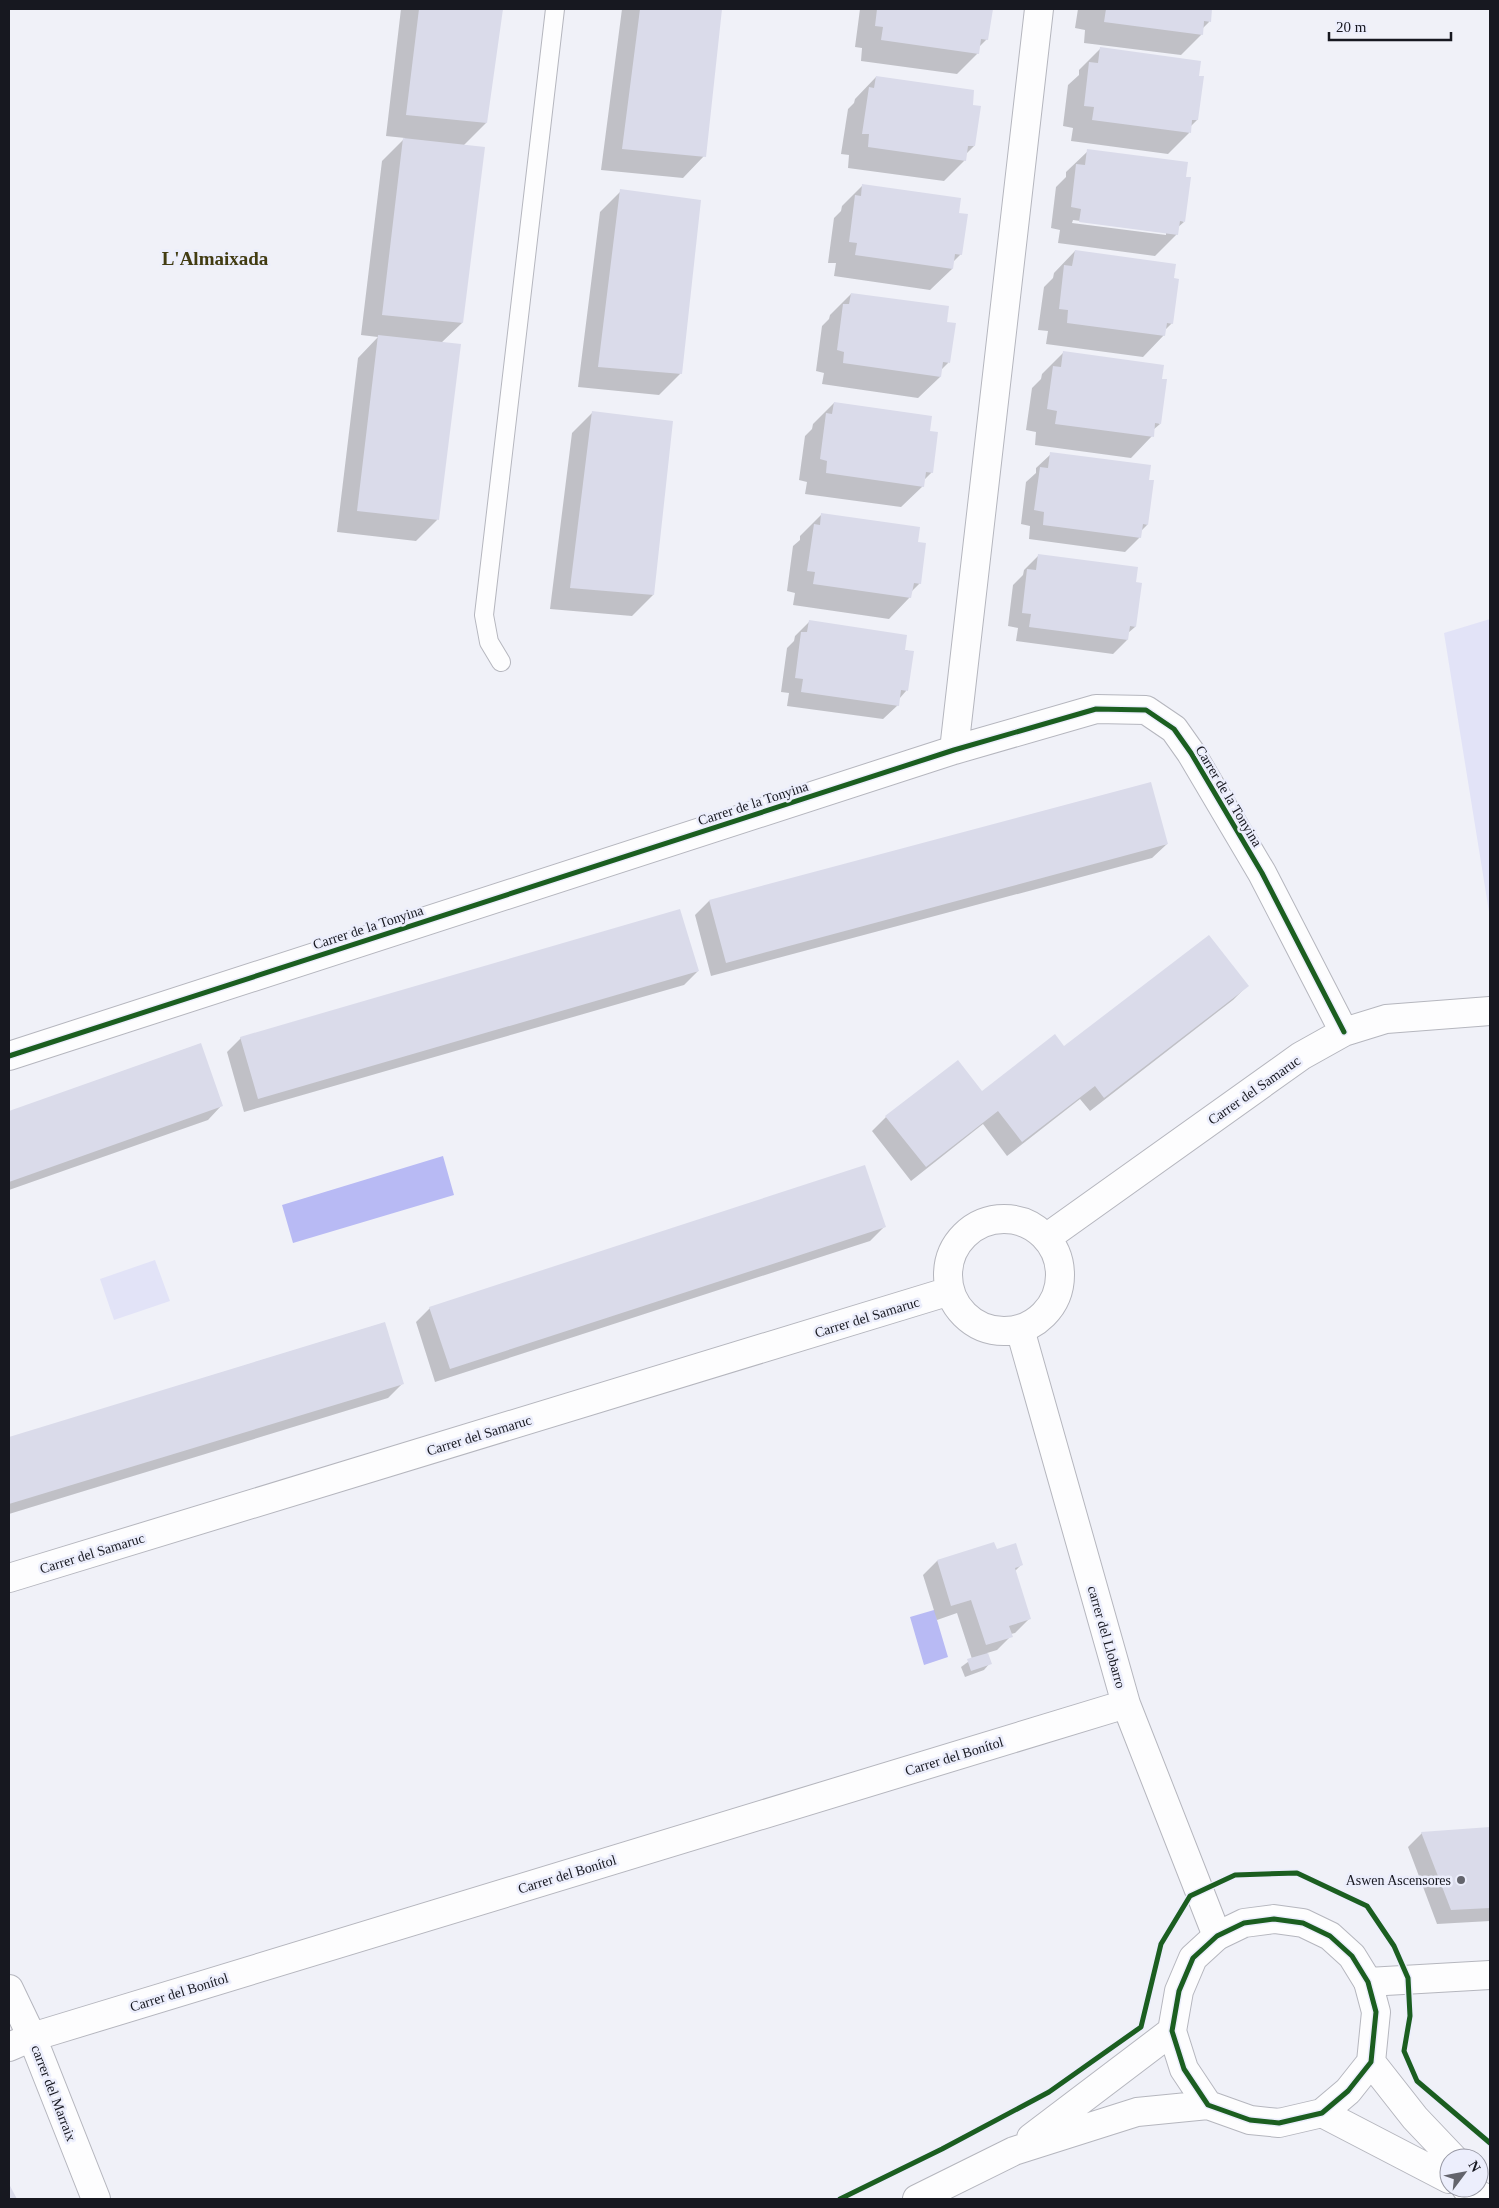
<svg xmlns="http://www.w3.org/2000/svg" width="1499" height="2208" font-family="'Times New Roman',serif">
	<style>
		.green { fill: #e2e3f7 }
		.water { fill: #b8baf4 }
		.shadow { fill: #0003; fill-rule: evenodd }
		.building { fill: #dadbea }
		.lines { fill: none; stroke-linecap: round; stroke-linejoin: round }
		.lane-casing { stroke: #b5b6be; stroke-width: 20 }
		.street-casing { stroke: #b5b6be; stroke-width: 30 }
		.secondary-casing { stroke: #b5b6be; stroke-width: 30 }
		.lane { stroke: #fdfdfe; stroke-width: 18 }
		.street { stroke: #fdfdfe; stroke-width: 28 }
		.secondary { stroke: #fdfdfe; stroke-width: 28 }
		.cycleway-casing { stroke: #eceefc; stroke-width: 8 }
		.cycleway { stroke: #1b5e20; stroke-width: 5 }
		.poi-dot { fill: #63646c; stroke: #eceefc; stroke-width: 2 }
		.labels { text-anchor: middle; stroke-width: 5; stroke-linejoin: round; paint-order: stroke }
		.street-label { font-size: 14px; fill: #171820; stroke: #eceefc }
		.poi-label { font-size: 14px; fill: #171820; stroke: #eceefc; text-anchor: end }
		.district-label { font-size: 19px; font-weight: bold; fill: #423c12; stroke: #eceefc }
	</style>
	<rect width="100%" height="100%" fill="#f0f1f8"/>
	<path class="green" d="M1490,619V918L1444,633Z
		M155,1260L170,1301L114,1320L100,1279Z"/>
	<path class="water" d="M443,1156L454,1195L293,1243L282,1205Z
		M934,1610L948,1657L924,1665L910,1617Z"/>
	<path class="shadow" d="M401,9H501L486,123L463,146L462,323L441,343L437,520L416,541L337,532L358,358L378,337L361,335L382,161L405,138L386,136Z
		M622,9H721L704,156L683,178L601,170Z
		M860,9H991L987,39L979,47L978,53L957,74L861,61L862,48L855,47Z
		M1078,9H1211L1209,22L1203,28L1202,34L1181,55L1084,43L1085,30L1075,28Z
		M1100,49L1197,120L1190,127L1189,133L1168,154L1071,141L1073,128L1063,126L1068,85L1079,75V70Z
		M876,77L971,106L974,146L966,154L965,160L944,181L848,168L849,155L841,154L848,109L854,103L855,99Z
		M1088,151L1184,222L1177,228V234L1155,256L1058,243L1060,230L1051,228L1056,187L1066,177V172ZM1073,220L1166,232V235L1072,223Z
		M863,185L958,215L961,254L953,262L952,269L930,290L834,276L836,263H828L834,218L841,211L842,206Z
		M621,191L681,373L659,395L578,387L600,212Z
		M1075,251L1172,323L1165,330L1164,335L1143,357L1046,344L1048,331L1038,330L1044,287L1053,278L1054,273Z
		M851,294L946,323L948,363L940,371V377L918,398L822,384L824,373L816,371L822,326L829,319L830,315Z
		M1063,353L1160,424L1153,430L1152,436L1131,458L1035,445L1036,432L1026,430L1032,388L1041,379L1042,374Z
		M834,403L929,432L932,472L923,481V486L901,507L805,494L807,482L799,480L805,436L812,429L813,424Z
		M593,412L653,595L632,616L550,609L572,433Z
		M1051,454L1148,481L1147,525L1141,531L1140,537L1125,552L1029,539L1030,526L1021,524L1026,482L1036,473V468Z
		M822,514L917,543L920,583L911,592L910,597L889,619L793,605L795,593L787,591L793,546L800,540V536Z
		M1038,556L1140,584L1135,627L1128,633L1127,640L1113,654L1016,641L1018,628L1008,626L1013,585L1023,575L1024,570Z
		M809,622L912,652L906,691L899,699L898,705L883,719L787,706L789,693L781,692L787,648L794,641L795,636Z
		M1167,844L1152,858L711,976L695,915L709,901Z
		M698,971L684,985L244,1112L227,1052L241,1038Z
		M1247,986L1233,1000L1090,1111L1080,1099L1007,1156L983,1124L911,1181L872,1131L886,1117L982,1092L1064,1048Z
		M200,1044L222,1105L208,1120L9,1190V1112Z
		M884,1227L870,1241L435,1382L416,1322L430,1308Z
		M384,1323L403,1383L388,1398L9,1514V1438Z
		M996,1550L1021,1565L1015,1571L1029,1619L1015,1633L1011,1634V1636L997,1650L987,1653L990,1663L984,1670L965,1677L961,1667L972,1659L957,1613L937,1620L923,1575L937,1561Z
		M1490,1828V1921L1437,1924L1408,1847L1422,1833Z"/>
	<path class="building" d="M419,9H503L487,123L406,115Z
		M640,9H722L706,157L622,149Z
		M877,9H993L988,40L981,39L979,54L881,40L883,27L875,26Z
		M1106,9H1212L1211,22L1204,21L1203,35L1104,22Z
		M1100,47L1201,61L1199,76H1204L1198,120H1192L1191,133L1092,120L1094,107L1084,106L1089,62L1098,63Z
		M876,76L974,90L973,105L981,106L975,146H968L966,161L868,147L869,134H862L869,87L874,88Z
		M403,138L485,147L463,323L382,315Z
		M1087,149L1188,162L1186,177H1191L1185,222L1180,221L1178,235L1079,222L1081,209L1071,207L1076,164L1085,165Z
		M862,184L961,198L959,213L968,214L962,255L955,254L953,269L855,255L857,243L849,242L855,195L861,196Z
		M620,189L701,200L682,374L598,367Z
		M1075,250L1176,264L1174,278L1179,279L1173,324L1167,323L1165,336L1067,323L1068,310L1059,309L1064,265L1072,266Z
		M851,293L949,306L947,322L956,323L950,363L943,362L941,377L843,363L844,352L837,350L843,304H849Z
		M378,335L461,344L439,520L357,511Z
		M1063,351L1164,365L1162,379H1167L1161,424L1155,423L1154,437L1055,424L1057,411L1047,409L1053,366L1061,367Z
		M834,402L932,416L930,431L938,432L933,473L926,472L924,487L826,473L827,461L820,459L826,413L832,414Z
		M592,411L673,421L654,595L570,588Z
		M1050,452L1151,465L1149,480H1154L1148,525L1143,524L1141,538L1043,525L1044,512L1034,510L1040,467L1048,468Z
		M821,513L920,527L918,542L926,543L921,584L914,583L911,598L813,584L815,572L807,571L814,524L820,525Z
		M1038,554L1138,567L1136,582L1142,583L1136,627L1130,626L1128,640L1029,627L1031,614L1022,613L1027,569L1036,570Z
		M809,620L907,635L905,650L914,651L908,691L901,690L899,706L801,692L803,679L795,678L801,632H807Z
		M1151,782L1168,844L726,963L709,900Z
		M680,909L699,971L258,1099L240,1037Z
		M1209,935L1249,986L1104,1098L1095,1086L1022,1142L998,1111L926,1167L885,1116L958,1060L982,1091L1055,1034L1064,1046Z
		M201,1043L223,1106L9,1182V1111Z
		M865,1165L886,1227L450,1369L429,1307Z
		M385,1322L404,1384L9,1504V1437Z
		M994,1542L997,1549L1016,1543L1023,1565L1015,1568L1031,1619L1009,1626L1013,1637L986,1645L971,1600L951,1606L937,1560Z
		M988,1653L992,1664L971,1671L967,1659Z
		M1490,1827V1908L1451,1910L1421,1832Z
		M9,2184L17,2199H9Z"/>
	<g class="lines">
		<g class="lane-casing">
			<path id="lane" d="M501,662L489,642L484,615L555,9"/>
		</g>
		<g class="street-casing">
			<path id="street" d="M954,750L1039,9
				M9,1056L954,750L1096,709L1146,710L1174,729L1191,753L1262,873L1344,1032
				M948 1275a56 56 0 1 1 112 0a56 56 0 1 1-112 0Z
				M1046,1238L1301,1056L1344,1032L1386,1019L1490,1011
				M1020,1329L1126,1704L1217,1936
				M9,1578L950,1291
				M1368,1982L1490,1975
				M9,1989L32,2037L96,2199
				M9,2047L32,2037L1126,1704"/>
		</g>
		<g class="secondary-casing">
			<path id="secondary" d="M1274,1919L1303,1923L1330,1936L1352,1956L1368,1982L1376,2012L1371,2062L1348,2091L1322,2113L1279,2123L1250,2120L1208,2105L1184,2069L1172,2031L1179,1991L1193,1958L1217,1936L1244,1923Z
				M1371,2062L1415,2118L1453,2158
				M1322,2113L1449,2179
				M1031,2138L1172,2031
				M1466,2188L1487,2199
				M917,2199L1014,2151L1137,2112L1208,2105"/>
		</g>
		<use href="#lane" class="lane"/>
		<use href="#street" class="street"/>
		<use href="#secondary" class="secondary"/>
		<g class="cycleway-casing">
			<path id="cycleway" d="M9,1056L954,750L1096,709L1146,710L1174,729L1191,753L1262,873L1344,1032
				M1274,1919L1303,1923L1330,1936L1352,1956L1368,1982L1376,2012L1371,2062L1348,2091L1322,2113L1279,2123L1250,2120L1208,2105L1184,2069L1172,2031L1179,1991L1193,1958L1217,1936L1244,1923Z
				M840,2199L942,2149L1049,2092L1141,2027L1161,1944L1190,1896L1235,1875L1297,1873L1367,1906L1394,1946L1408,1978L1410,2016L1404,2051L1417,2081L1490,2143"/>
		</g>
		<use href="#cycleway" class="cycleway"/>
	</g>
	<circle class="poi-dot" cx="1461" cy="1880" r="5"/>
	<g class="labels">
		<g class="street-label">
			<text transform="translate(1229 796) rotate(59)" y="5">Carrer de la Tonyina</text>
			<text transform="translate(753 803) rotate(-18)" y="5">Carrer de la Tonyina</text>
			<text transform="translate(368 927) rotate(-18)" y="5">Carrer de la Tonyina</text>
			<text transform="translate(1254 1090) rotate(-35)" y="5">Carrer del Samaruc</text>
			<text transform="translate(867 1317) rotate(-17)" y="5">Carrer del Samaruc</text>
			<text transform="translate(479 1435) rotate(-17)" y="5">Carrer del Samaruc</text>
			<text transform="translate(92 1553) rotate(-17)" y="5">Carrer del Samaruc</text>
			<text transform="translate(1107 1637) rotate(74)" y="5">carrer del Llobarro</text>
			<text transform="translate(954 1756) rotate(-17)" y="5">Carrer del Bonítol</text>
			<text transform="translate(567 1874) rotate(-17)" y="5">Carrer del Bonítol</text>
			<text transform="translate(179 1992) rotate(-17)" y="5">Carrer del Bonítol</text>
			<text transform="translate(54 2093) rotate(69)" y="5">carrer del Marraix</text>
		</g>
		<g class="poi-label">
			<text x="1451" y="1885">Aswen Ascensores</text>
		</g>
		<g class="district-label">
			<text x="215" y="265">L'Almaixada</text>
		</g>
	</g>
	<rect width="1499" height="2208" fill="none" stroke="#171820" stroke-width="20"/>
	<g transform="translate(1464 2173) rotate(58)"><circle r="24" fill="#eceefc" stroke="#9798a4"/>
	<path d="M0-4L9 19L0 12L-9 19Z" fill="#63646c"/>
	<text y="-8" font-size="14" font-weight="bold" text-anchor="middle" fill="#171820">N</text>
	</g>
	<path d="M1329 32v8h122v-8" fill="none" stroke="#171820" stroke-width="2.5"/>
	<text x="1336" y="32" font-size="15" fill="#171820" stroke="#eceefc" stroke-width="4" paint-order="stroke">20 m</text>
</svg>
